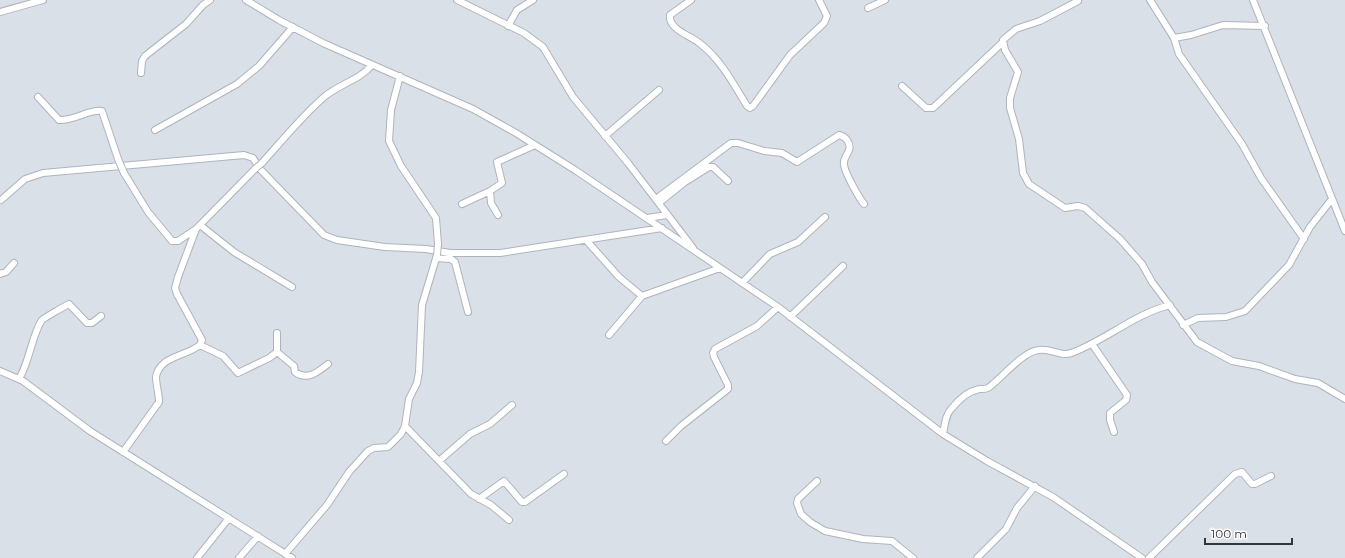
<svg xmlns="http://www.w3.org/2000/svg" width="1345" height="558" font-family="Montserrat,sans-serif">
	<style>
		.lines { fill: none; stroke-linecap: round; stroke-linejoin: round }
		.minor-casing { stroke: #aeb4bc; stroke-width: 8 }
		.minor { stroke: #fff; stroke-width: 6 }
		.minor-bridge-casing { stroke: #aeb4bc; stroke-width: 8; stroke-linecap: butt }
		.minor-bridge { stroke: #fff; stroke-width: 6 }
	</style>
	<rect width="100%" height="100%" fill="#d9e0e8"/>
	<g class="lines">
		<g class="minor-casing">
			<path id="minor" d="M246,0L279,20L323,43L473,109L516,133L575,170L778,307L943,434L987,461L1053,497L1142,558
				M457,0L524,33L543,47L573,97L628,163L693,248
				M691,0L670,15C668,29 689,35 698,42C720,58 733,83 747,106L750,108L753,106L790,55L824,23L827,16L819,0
				M1150,0L1174,38L1191,35L1223,25L1265,26
				M1253,0L1345,231
				M1078,1L1040,21L1016,29L1003,40L1005,50L1018,72L1010,98V108L1019,139L1023,173L1029,184L1065,208L1078,206L1085,208L1120,239L1142,264L1152,282L1197,342L1232,361L1259,366L1295,379L1318,383L1345,399
				M868,8L885,0
				M0,12L43,0
				M508,26L517,10L533,0
				M1174,38L1179,54L1242,144L1261,178L1304,239
				M141,73L142,61L145,56L186,24L203,5L210,0
				M400,76L391,110L389,141L401,166L436,218L438,244
				M902,86L926,108H933L1003,42
				M38,97L59,120C74,121 89,109 102,111L118,159
				M155,130L237,84L259,66L293,27
				M605,136L659,90
				M261,164C282,141 301,117 324,97C339,84 360,80 372,65
				M124,173L148,212L172,241H178L196,229
				M490,191L491,203L498,215
				M656,199L731,143H738L764,151L782,153L797,162L839,135C843,136 845,137 847,140C855,151 842,155 844,165C845,173 859,198 864,204
				M1,200L25,179L43,173L244,155L253,158L260,169L324,235L337,240L385,247L426,249L450,253H500L662,228
				M659,203L685,182L709,167H713L728,181
				M462,204L490,191L502,183L497,162L535,145
				M647,218L667,215
				M200,225L234,252L292,287
				M586,240L619,277L642,296L720,268
				M436,258L451,259L455,262L468,312
				M0,274L6,272L14,263
				M742,283L770,254L798,242L825,217
				M790,317L843,266
				M1183,325L1198,318L1226,317L1245,311L1289,265L1310,227L1332,199
				M609,335L642,296
				M1092,344L1127,395L1126,400L1110,413V420L1114,432
				M200,345L223,356L238,373L269,358L277,352V333
				M277,352L294,366L295,372C307,381 318,372 328,364
				M0,371L23,381L90,431L292,558
				M19,379C30,361 32,334 42,320C44,318 65,306 69,304L87,323H92L101,316
				M405,426L471,494L491,505L509,520
				M943,434C945,425 945,415 952,408C957,402 967,392 976,390C980,388 984,390 988,388C1001,379 1023,351 1039,350C1052,348 1061,358 1074,352C1107,339 1135,314 1170,305
				M666,441L681,426L728,389V385L714,357L713,353L715,349L757,326L778,307
				M123,452L159,402C159,393 156,385 156,377C159,356 187,356 200,345L202,340L177,294L175,288L178,277L196,229L256,168
				M439,461L470,434L490,424L512,405
				M817,481L798,499L797,503L801,514L810,522L825,531L863,539L892,541L913,558
				M479,499L504,481L522,502H525L564,474
				M285,554L327,505L349,472L368,451L374,448L388,447L401,434L405,426L409,399L417,383L419,372L422,305L437,255
				M197,558L229,518
				M239,558L258,536
				M977,558L1006,529L1017,508L1035,486
				M1149,558L1235,474L1242,472L1252,484H1255L1271,476"/>
		</g>
		<use href="#minor" class="minor"/>
		<g class="minor-bridge-casing">
			<path id="minor-bridge" d="M118,159L124,173
				M256,168L261,164
				M437,255L438,244"/>
		</g>
		<use href="#minor-bridge" class="minor-bridge"/>
	</g>
	<path d="M1205 538v6h87v-6" fill="none" stroke="#333538" stroke-width="2"/>
	<text x="1211" y="538" font-size="12" fill="#333538" stroke="#ffffff" stroke-width="3" paint-order="stroke">100 m</text>
</svg>
